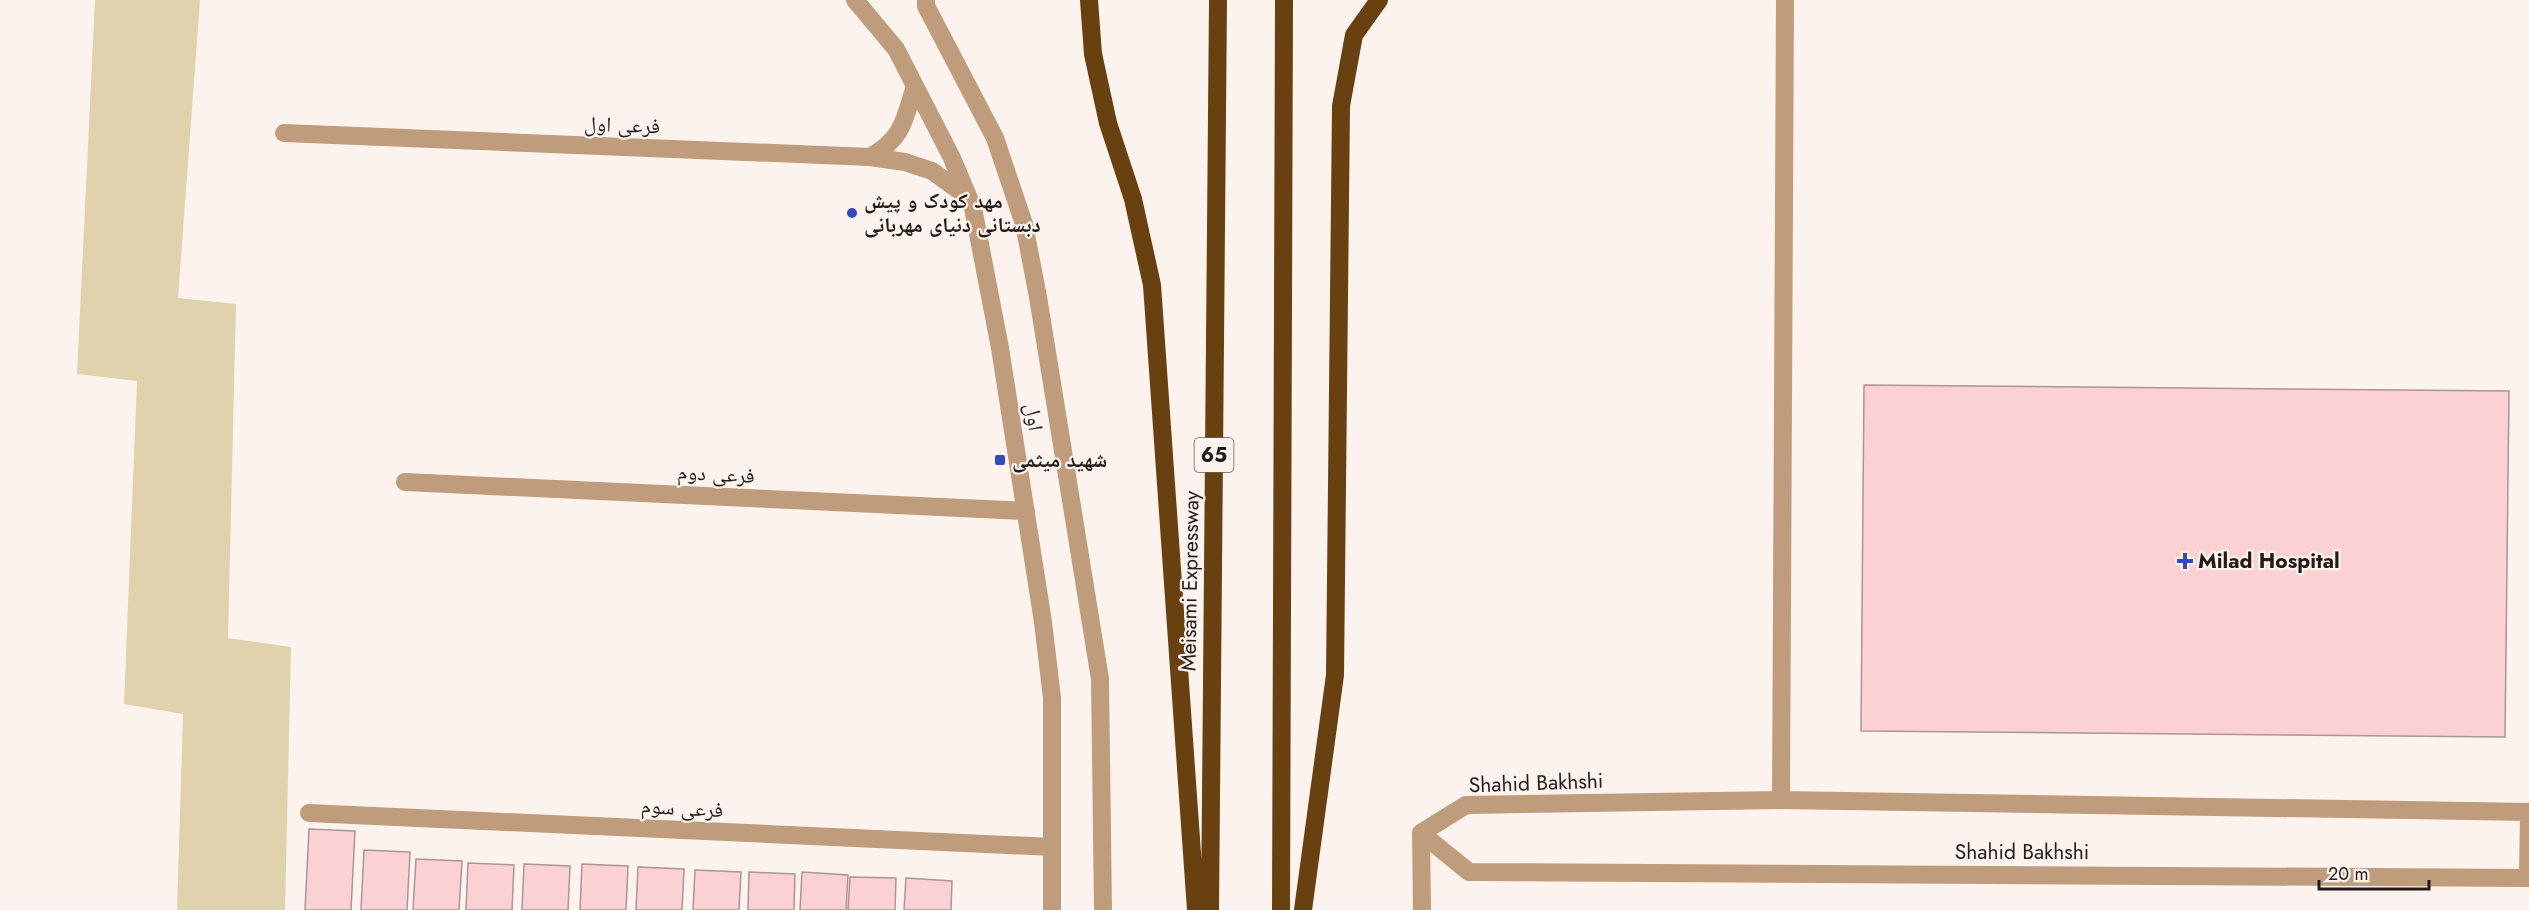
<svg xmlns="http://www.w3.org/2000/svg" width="2529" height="910" font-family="Jost,'Noto Naskh Arabic',sans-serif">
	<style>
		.green { fill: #e0d2ac }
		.building { fill: #fbd1d4; stroke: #ad9496; stroke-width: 1.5 }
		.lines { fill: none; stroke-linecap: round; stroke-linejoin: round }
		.minor { stroke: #bf9c7b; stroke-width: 18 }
		.highway { stroke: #694010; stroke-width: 18 }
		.poi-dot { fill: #324abb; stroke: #fcf2ee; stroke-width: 2 }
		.labels { text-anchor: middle; stroke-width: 4.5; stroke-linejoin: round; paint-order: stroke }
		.shield { fill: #fcf2ee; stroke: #655c58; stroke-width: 1.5 }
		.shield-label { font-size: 20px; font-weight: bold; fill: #241b18 }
		.street-label { font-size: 21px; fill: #241b18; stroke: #fcf2ee }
		.poi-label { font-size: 21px; font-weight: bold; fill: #241b18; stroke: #fcf2ee; text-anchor: start }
	</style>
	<rect width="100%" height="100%" fill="#fcf2ee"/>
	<path class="green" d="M95,0H200L178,298L236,304L228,638L291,647L285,910H177L183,714L124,704L137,381L77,374Z"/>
	<path class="building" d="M1864,385L2509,391L2505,737L1861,731Z
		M309,829L355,831L351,910H305Z
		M364,850L410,852L407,910H361Z
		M416,859L462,861L459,910H413Z
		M468,863L514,865L512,910H466Z
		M524,864L570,866L568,910H522Z
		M582,864L628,866L626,910H580Z
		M638,867L684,869L682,910H636Z
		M695,870L741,872L739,910H693Z
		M749,872L795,874L794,910H748Z
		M802,872L848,875L846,910H800Z
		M850,877L896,878L895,910H848Z
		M906,878L952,881L951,910H904Z"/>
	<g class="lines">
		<path class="minor" d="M855,0L896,49L952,158L973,208L1000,348L1043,622L1052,698V910
			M926,0V6L995,138L1024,224L1038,297L1100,679L1103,910
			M284,133L870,157L905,162L932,171L968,197
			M870,157C903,138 904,121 915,86
			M405,482L1026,511
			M1781,800L1785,0
			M309,813L1052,847
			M1421,833L1469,872L2529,878
			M1421,833L1466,805L1781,800L2529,812
			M1421,833L1422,910
			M2528,878L2529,812"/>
		<path class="highway" d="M1089,0L1093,54L1108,123L1133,199L1152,285L1196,910
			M1210,910L1218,0
			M1281,910L1284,0
			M1303,910L1335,675L1341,106L1354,35L1379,0"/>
	</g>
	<g class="poi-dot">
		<circle cx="852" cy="213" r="6"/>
		<rect x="994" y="454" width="12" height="12" rx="3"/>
		<path d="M2182 552h6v6h6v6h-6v6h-6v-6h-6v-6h6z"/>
	</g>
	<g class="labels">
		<rect class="shield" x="1194.5" y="438" width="39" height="34" rx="4.5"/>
		<g class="shield-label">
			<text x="1214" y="462">65</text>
		</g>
		<g class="street-label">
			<text transform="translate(622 125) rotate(2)" y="7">فرعی اول</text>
			<text transform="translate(1034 417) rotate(81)" y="7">اول</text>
			<text transform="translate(716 474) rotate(3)" y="7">فرعی دوم</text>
			<text transform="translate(1190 581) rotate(-89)" y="7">Meisami Expressway</text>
			<text transform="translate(1536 783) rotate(-2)" y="7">Shahid Bakhshi</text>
			<text transform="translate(682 808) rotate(3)" y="7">فرعی سوم</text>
			<text x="2022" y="859">Shahid Bakhshi</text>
		</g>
		<g class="poi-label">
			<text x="864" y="208">مهد کودک و پیش<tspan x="864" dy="24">دبستانی دنیای‌ مهربانی</tspan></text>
			<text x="1012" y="467">شهید میثمی</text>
			<text x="2198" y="568">Milad Hospital</text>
		</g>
	</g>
	<path d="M2319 880v9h110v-9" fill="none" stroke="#241b18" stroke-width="3"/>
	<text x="2328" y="880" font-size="18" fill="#241b18" stroke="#fcf2ee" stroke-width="4.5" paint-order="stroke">20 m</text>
</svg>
